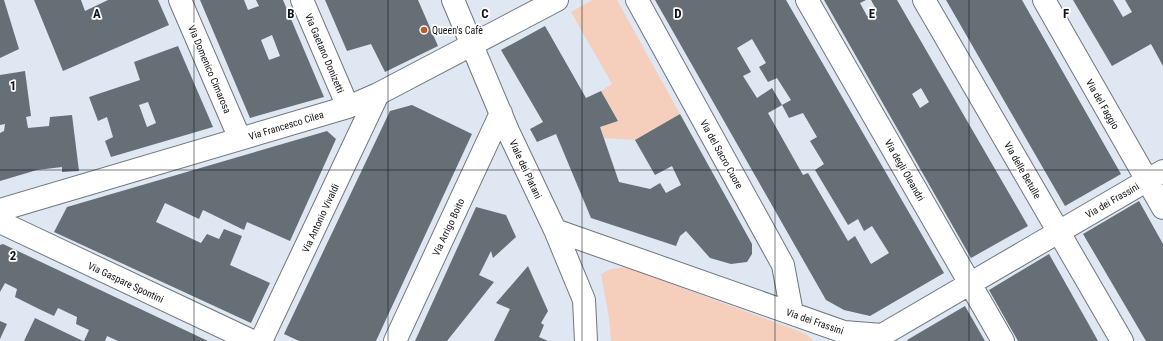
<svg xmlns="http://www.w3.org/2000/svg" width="1163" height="341" font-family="'Roboto Condensed',sans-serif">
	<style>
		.green { fill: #f5cebc }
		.building { fill: #666e76; fill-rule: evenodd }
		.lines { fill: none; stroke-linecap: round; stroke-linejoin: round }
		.minor-casing { stroke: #6e767e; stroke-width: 24 }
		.minor { stroke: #fff; stroke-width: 22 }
		.grid { fill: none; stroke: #101317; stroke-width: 1; stroke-opacity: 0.55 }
		.poi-dot { fill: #be5b22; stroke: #fff; stroke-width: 1.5 }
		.labels { text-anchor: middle; stroke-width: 3.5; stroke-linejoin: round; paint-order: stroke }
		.poi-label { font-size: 10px; fill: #101317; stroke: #fff; text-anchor: start }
		.street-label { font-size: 10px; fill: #101317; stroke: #fff }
		.grid-label { font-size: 13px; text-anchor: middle; font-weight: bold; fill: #101317; stroke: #fff; stroke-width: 3.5; stroke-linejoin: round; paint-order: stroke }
	</style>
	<rect width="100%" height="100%" fill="#dfe8f2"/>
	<path class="green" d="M592,0H617L680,114L635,140L604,138L600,127L618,121L601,91L612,84L571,12Z
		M626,267L806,334L814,341H611L609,318L601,274L611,269Z"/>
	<path class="building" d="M0,0H4L19,49L0,58Z
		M34,0H81L85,11L108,0H158L169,25L63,71Z
		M200,0H244L248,10L259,6L256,0H283L324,97L250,118ZM272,35L280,56L269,60L261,40Z
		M325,0H418L438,46L385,72L371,44L347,51Z
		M655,0H786L944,273L870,316L844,310L826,300ZM752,39L766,63L759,67L768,82L777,78L791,100L782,105L772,88L757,98L743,76L751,72L737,48ZM782,105L789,118L803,113L817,137L810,141L824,164L815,170L848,225L858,219L864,231L872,226L889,253L871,264L855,236L848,241L808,173L803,175L768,113Z
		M824,0H866L860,3L867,16L877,11L871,0H897L1028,226L971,258ZM921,88L929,102L920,108L912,94Z
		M946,0H1022L1121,174L1065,206Z
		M1073,0H1113L1123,17L1132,12L1125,0H1163V66L1151,44L1112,66Z
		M545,26L586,98L601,91L618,121L600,127L619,182L650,189L660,183L666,193L681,185L672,166L655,175L635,140L680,114L752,244V254L747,262L731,264L710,258L686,231L680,236L676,246L591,218L556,134L537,142L530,129L543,122L501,50Z
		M178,46L213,127L111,157L105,141L113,137L107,117L98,121L89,97L140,80L134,62ZM148,102L156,123L147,127L139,105Z
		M25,71L31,116L26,117L28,128L49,126L50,117L72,115L79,171L62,172V167L37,170L0,181V133L4,131L5,124L0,125V75Z
		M412,105L472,134L376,341H299L284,334L390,111Z
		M327,131L336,139L290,241L247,222L244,230L203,210L199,219L165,203L156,222L201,243L207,234L219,239L224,229L242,236L230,265L270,283L251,323L54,232L67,207Z
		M1139,201L1163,244V341H1146L1083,234Z
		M476,207L506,215L516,237L493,258L491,251L479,275L494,282L447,341H415Z
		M3,244L58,270L208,341H118L107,336L105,341H84L89,330L76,324L77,317L58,308L54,316L39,309L15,297L17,289L5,283L0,292V245Z
		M1049,254L1088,323L1098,341H1018L1006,320L989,290Z
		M528,266L548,311L541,323L544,325L539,337L548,341H494L510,309L496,303Z
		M965,306L985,341H908L907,340Z
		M35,318L83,341H24Z
		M0,321L7,324L0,339Z"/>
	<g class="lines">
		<g class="minor-casing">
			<path id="minor" d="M180,0L240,139
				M302,0L348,107
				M453,0L508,131L555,230L584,300L586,341
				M637,0L783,265L792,313
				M807,0L1003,341
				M924,0L1122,341
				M1044,0L1163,208
				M0,210L348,107L378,94L557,0
				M0,222L252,341
				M555,230L844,332L882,335L1163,171
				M261,341L378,94
				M395,341L501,113"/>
		</g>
		<use href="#minor" class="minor"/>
	</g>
	<path class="grid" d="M194,0V341M388,0V341M582,0V341M775,0V341M969,0V341M0,170H1163"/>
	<circle class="poi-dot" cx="424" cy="30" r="4"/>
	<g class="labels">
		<g class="poi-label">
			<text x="432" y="34">Queen's Cafè</text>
		</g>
		<g class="street-label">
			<text transform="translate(325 53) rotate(67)" y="4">Via Gaetano Donizetti</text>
			<text transform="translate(210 69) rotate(67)" y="4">Via Domenico Cimarosa</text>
			<text transform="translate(1103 104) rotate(60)" y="4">Via del Faggio</text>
			<text transform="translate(286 125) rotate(-17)" y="4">Via Francesco Cilea</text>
			<text transform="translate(722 154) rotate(61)" y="4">Via del Sacro Cuore</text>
			<text transform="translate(526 169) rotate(65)" y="4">Viale dei Platani</text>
			<text transform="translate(905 170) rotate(60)" y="4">Via degli Oleandri</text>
			<text transform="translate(1023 170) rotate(60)" y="4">Via delle Betulle</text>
			<text transform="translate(1112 200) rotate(-30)" y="4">Via dei Frassini</text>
			<text transform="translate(320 218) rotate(-65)" y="4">Via Antonio Vivaldi</text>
			<text transform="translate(448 227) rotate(-65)" y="4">Via Arrigo Boito</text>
			<text transform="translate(126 282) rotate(25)" y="4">Via Gaspare Spontini</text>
			<text transform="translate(815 321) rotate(19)" y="4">Via dei Frassini</text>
		</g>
	</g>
	<g class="grid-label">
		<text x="97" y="18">A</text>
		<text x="291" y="18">B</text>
		<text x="485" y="18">C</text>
		<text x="678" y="18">D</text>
		<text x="872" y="18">E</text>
		<text x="1066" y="18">F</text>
		<text x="13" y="90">1</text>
		<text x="13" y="260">2</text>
	</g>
</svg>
